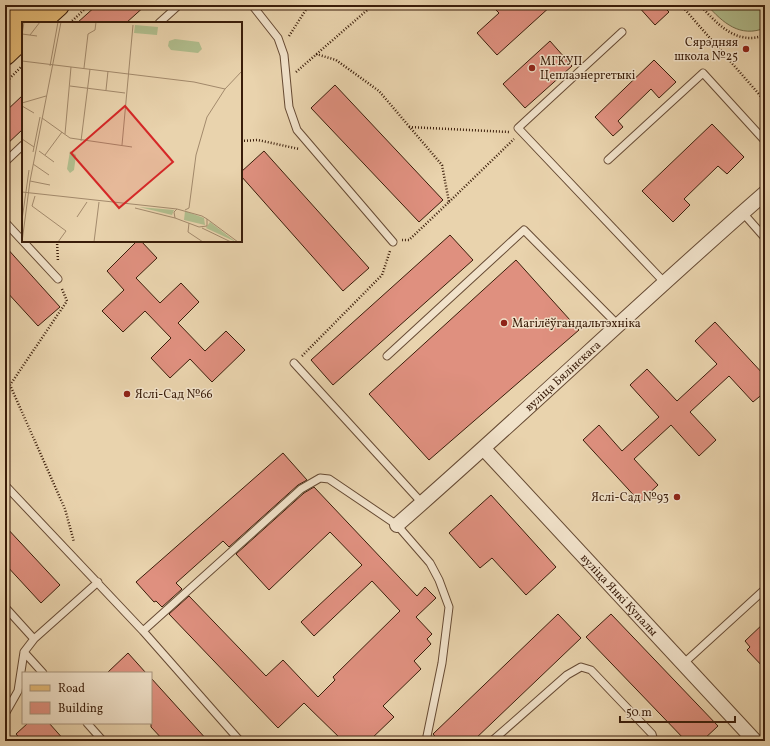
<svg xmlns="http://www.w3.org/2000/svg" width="770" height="746" font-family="Vollkorn,serif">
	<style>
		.green { fill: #b1be8e; stroke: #766e4c }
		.building { fill: #df907f; stroke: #3a1d0a }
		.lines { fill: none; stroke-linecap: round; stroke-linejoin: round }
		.service-casing { stroke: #664a33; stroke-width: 9 }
		.minor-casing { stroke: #664a33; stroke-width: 16 }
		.primary-casing { stroke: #3a1d0a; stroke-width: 24 }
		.path { stroke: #3a1d0a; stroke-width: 2.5; stroke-dasharray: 1 2; stroke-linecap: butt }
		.service { stroke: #f1e2ca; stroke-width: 7 }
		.minor { stroke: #f1e2ca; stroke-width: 14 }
		.primary { stroke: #e4ba76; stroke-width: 22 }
		.poi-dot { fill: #8f2418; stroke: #f1e2ca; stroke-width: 1.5 }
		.labels { text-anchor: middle; stroke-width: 3; stroke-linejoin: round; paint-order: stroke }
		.poi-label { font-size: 12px; fill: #3a1d0a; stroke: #f1e2ca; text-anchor: start }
		.street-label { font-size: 12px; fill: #3a1d0a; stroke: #f1e2ca }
		.inset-road { fill: none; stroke: #a38a6c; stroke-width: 1 }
		.view { fill: #d62828; fill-opacity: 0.15; stroke: #d62828; stroke-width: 2 }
		.inset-edge { fill: none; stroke: #3a1d0a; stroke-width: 2 }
	</style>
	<rect width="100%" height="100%" fill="#e9d3ad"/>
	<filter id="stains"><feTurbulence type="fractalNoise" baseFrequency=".005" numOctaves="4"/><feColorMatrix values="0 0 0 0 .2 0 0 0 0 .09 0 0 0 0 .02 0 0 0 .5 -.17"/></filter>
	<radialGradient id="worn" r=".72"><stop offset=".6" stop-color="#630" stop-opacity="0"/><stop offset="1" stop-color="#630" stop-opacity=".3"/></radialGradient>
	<path class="green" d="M707,5H765V28C740,38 723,23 707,5Z"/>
	<path class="building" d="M97,5H146L126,23H77Z
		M491,5H552L497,55L477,33L499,13Z
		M637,5H662L669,12L655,25Z
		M550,41L572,66L525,108L503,84Z
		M654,60L676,82L659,98L651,89L618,121L623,127L613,136L595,117Z
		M335,85L443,200L419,222L311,108Z
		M23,95V129L5,146V112Z
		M712,124L744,157L727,174L718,166L684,199L690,205L673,222L642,191Z
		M264,151L369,268L343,291L241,176V172Z
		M450,235L473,260L333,385L311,360Z
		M137,241H141L157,258L136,278L160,303L181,283L199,302L178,323L205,351L226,331L245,350L212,382L190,359L170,378L151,358L171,338L145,311L123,332L102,311L124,290L107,271Z
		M5,246L60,307L38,326L5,290Z
		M516,260L579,330L429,460L369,394Z
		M715,322L765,376V392L753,402L729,376L690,412L716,440L699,456L671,425L634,459L658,485L640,502L583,440L599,425L622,451L659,417L630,385L647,369L677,401L717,364L695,341Z
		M283,453L307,480L298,485L229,547L223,541L176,583L182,589L162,607L156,601L154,602L136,582Z
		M314,487L417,596L425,587L436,598L416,617L432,634L427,639L431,644L414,661L421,669L383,706L394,717L369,741H343L304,703L278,728L169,614L189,596L266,676L283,660L318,697L335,680L333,677L400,611L372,581L314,636L301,622L362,565L330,532L269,590L236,554L304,493Z
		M491,495L556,567L526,595L492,558L480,568L449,533Z
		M5,526L60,585L41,603L5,564Z
		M558,614L581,638L473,741H439L433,734Z
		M611,614L718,726L702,741H686L586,637Z
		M765,622V669L747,650L750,647L745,641Z
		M128,653L146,673H107Z
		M151,678L208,741H164L151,727Z
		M28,723H49L65,741H22L16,734Z"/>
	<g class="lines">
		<g class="service-casing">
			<path id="service" d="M252,5L278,38L284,55L289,107L297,130L393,242
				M159,23L179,5
				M622,32L518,128L665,283
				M608,160L703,73L765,141
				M5,162L23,145
				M743,213L765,238
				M5,222L58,279
				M387,356L524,230L618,325
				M294,363L422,503
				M5,485L143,631L240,741
				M5,607L34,639
				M143,631L301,489L320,478L329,479L397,525L430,563L439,580L449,607L442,663L426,741
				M24,652L43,673
				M684,663L765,589
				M5,714L18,691L24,652L34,639L98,582
				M87,723L103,741
				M492,741L567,675L581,667L591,670L652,734L654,741"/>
		</g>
		<g class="minor-casing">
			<g id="minor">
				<path id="s1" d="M484,449L755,741"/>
				<path id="s2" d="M397,525C521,417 640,302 765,193"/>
			</g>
		</g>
		<g class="primary-casing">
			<path id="primary" d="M38,23L58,5
				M5,30L32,5
				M5,54L23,37"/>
		</g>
		<path class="path" d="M681,5L765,101
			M700,5C717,24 737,46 765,35
			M70,23L89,5
			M289,36L309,5
			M316,54L336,60L379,91L442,165L449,202L409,240H402
			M296,72L373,5
			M5,83L23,65
			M409,127L509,132
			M241,141L258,140L299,149
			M449,202L514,139
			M57,241L58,262
			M62,289L67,301L10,385L65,509L74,542
			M302,356L382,275L390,251"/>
		<use href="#service" class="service"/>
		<use href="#minor" class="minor"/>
		<use href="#primary" class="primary"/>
	</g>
	<g class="poi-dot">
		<circle cx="746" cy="49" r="4"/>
		<circle cx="532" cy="68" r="4"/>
		<circle cx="504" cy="323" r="4"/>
		<circle cx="127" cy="394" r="4"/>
		<circle cx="677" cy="497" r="4"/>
	</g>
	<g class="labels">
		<g class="poi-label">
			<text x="738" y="46" text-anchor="end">Сярэдняя<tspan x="738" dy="14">школа №25</tspan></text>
			<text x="540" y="65">МГКУП<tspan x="540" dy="14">Цеплаэнергетыкі</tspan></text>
			<text x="512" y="327">Магілёўгандальтэхніка</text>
			<text x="135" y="398">Яслі-Сад №66</text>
			<text x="669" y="501" text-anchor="end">Яслі-Сад №93</text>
		</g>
		<g class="street-label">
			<text dy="4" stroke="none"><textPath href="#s2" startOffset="223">вуліца Бялінскага</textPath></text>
			<text dy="4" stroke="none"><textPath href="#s1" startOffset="199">вуліца Янкі Купалы</textPath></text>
		</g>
	</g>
	<g transform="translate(22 22)">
		<rect width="220" height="220" fill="#e9d3ad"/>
		<path d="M113,3L136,5L135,13L112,11ZM153,17L177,20L180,27L176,31L149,28L146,24L147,19ZM48,129L54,133L52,148L48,151L45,147ZM117,185L152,188L150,193ZM163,189L182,196L183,203L162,198ZM188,200L214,220L184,206Z" fill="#b1be8e"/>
		<path class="inset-road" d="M0,12L15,14M0,13L2,0M8,13L18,0M0,39L172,60L203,67M28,44L36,0M62,46L66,12L73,8L74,0M48,64L103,71M84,68L86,49M0,81L24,74M0,84L12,91M20,96L48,116L110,125M43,112L49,45M0,117L12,125M59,119L68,47M100,123L111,3M17,129L32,140M11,130L18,95M23,133L40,110M11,142L27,153M8,159L28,163M0,170L155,187M13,174L10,184L44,209M113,186L153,196M155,187L180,194L185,197V204L177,205L153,196L152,190ZM163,188L167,186L174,133L185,95L203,67L220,49M55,195L65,180M185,197L216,220M0,198L7,148M167,201L166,210L181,220M180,206L209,220M0,220L8,159L39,0M36,220L44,209M72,220L77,180"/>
		<path class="view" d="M103,84L151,140L97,186L49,131Z"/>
		<rect width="220" height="220" class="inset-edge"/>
	</g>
	<rect width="770" height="746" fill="none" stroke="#e9d3ad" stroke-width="20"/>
	<rect x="6" y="6" width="758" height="734" fill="none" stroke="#3a1d0a" stroke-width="2"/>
	<rect x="10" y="10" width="750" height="726" fill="none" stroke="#3a1d0a"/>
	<rect x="22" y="672" width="130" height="52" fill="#f1e2ca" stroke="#a8937d"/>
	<rect x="30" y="685" width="20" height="6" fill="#e4ba76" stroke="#a8937d"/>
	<text x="58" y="692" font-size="12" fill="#3a1d0a">Road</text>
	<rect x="30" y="702" width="20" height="12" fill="#df907f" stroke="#a8937d"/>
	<text x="58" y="712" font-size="12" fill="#3a1d0a">Building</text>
	<path d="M620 716v6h115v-6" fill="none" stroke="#3a1d0a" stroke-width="2"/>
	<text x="626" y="716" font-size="12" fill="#3a1d0a" stroke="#f1e2ca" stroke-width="3" paint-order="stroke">50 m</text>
	<rect width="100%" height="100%" filter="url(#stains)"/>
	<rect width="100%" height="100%" fill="url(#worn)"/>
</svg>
